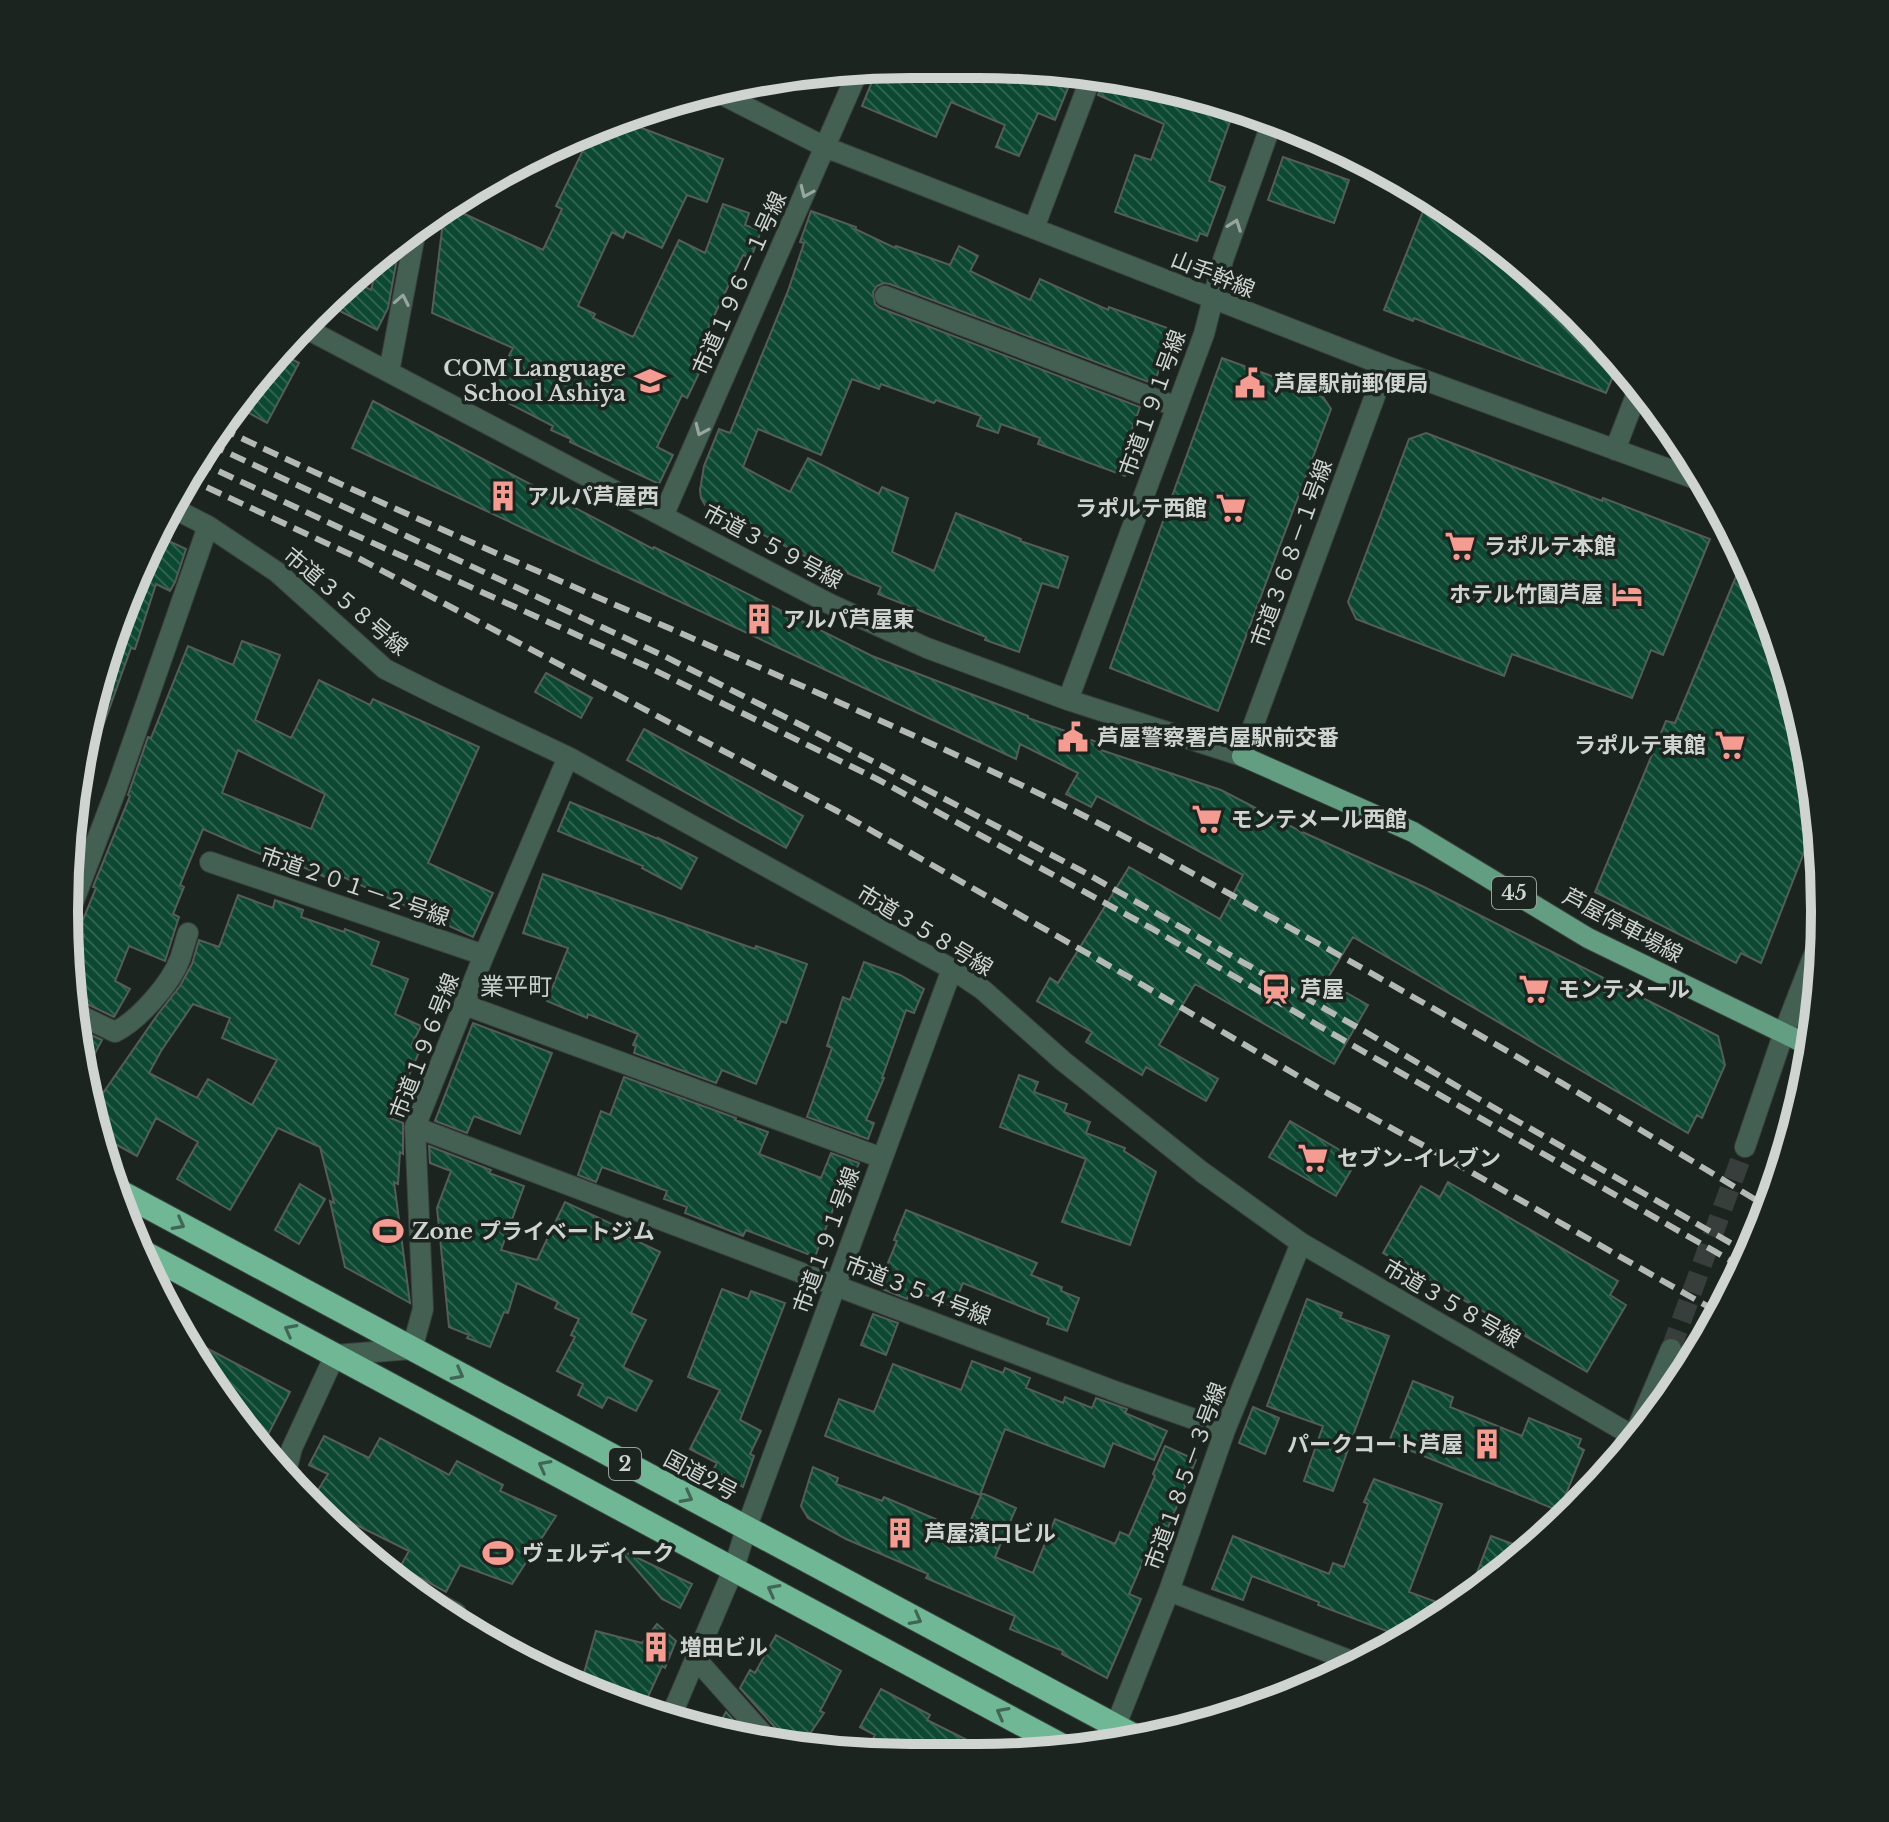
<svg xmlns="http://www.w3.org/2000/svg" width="1889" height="1822" font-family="'Libre Baskerville','Noto Sans JP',serif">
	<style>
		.building { fill: url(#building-back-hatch); stroke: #555d58; stroke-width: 2; fill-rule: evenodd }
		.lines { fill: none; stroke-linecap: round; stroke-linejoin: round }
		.minor-tunnel { stroke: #373e3b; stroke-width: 20; stroke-dasharray: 20 10; stroke-linecap: butt }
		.minor-casing { stroke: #39403c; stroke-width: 22 }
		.major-casing { stroke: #39403c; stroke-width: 22 }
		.highway-casing { stroke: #39403c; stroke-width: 26 }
		.minor { stroke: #446052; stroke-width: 20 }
		.major { stroke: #639e82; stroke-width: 20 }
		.highway { stroke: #6fb795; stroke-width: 24 }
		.rail { stroke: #b4b9b6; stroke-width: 6; stroke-dasharray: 16 8; stroke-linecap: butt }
		.oneway { stroke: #97a69e }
		.oneway2 { stroke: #416655 }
		.labels { text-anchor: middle; stroke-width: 7; stroke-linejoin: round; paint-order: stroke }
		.shield { fill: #1c2420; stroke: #999f9c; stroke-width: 2 }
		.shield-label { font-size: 20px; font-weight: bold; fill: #cfd4d1 }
		.street-label { font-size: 22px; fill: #cfd4d1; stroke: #1c2420 }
		.poi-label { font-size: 22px; font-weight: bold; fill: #cfd4d1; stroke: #1c2420; text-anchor: start }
		.neighbourhood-label { font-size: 24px; fill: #c7d1cc; stroke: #1c2420 }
		.rim { fill: none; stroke: #cfd4d1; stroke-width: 10 }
	</style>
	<defs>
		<pattern id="building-back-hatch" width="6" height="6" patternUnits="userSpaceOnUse" patternTransform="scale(2)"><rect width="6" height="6" fill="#0d4832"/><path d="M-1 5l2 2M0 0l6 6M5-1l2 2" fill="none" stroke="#2f624f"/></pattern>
	</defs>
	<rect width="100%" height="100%" fill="#1c2420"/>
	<path class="building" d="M911,64L1061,70L1056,83L1068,88L1055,120L1038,113L1019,156L996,147L1005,125L951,102L936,137L862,106L878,67Z
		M1107,75L1156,87L1155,88L1232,116L1209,181L1225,187L1207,236L1200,233L1197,241L1115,212L1135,155L1151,160L1164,124L1098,95Z
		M618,119L723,159L707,202L687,195L662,248L626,231L623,238L612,232L578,306L595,314L593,318L633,337L679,240L705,253L723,204L749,213L745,225L761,231L751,258L743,255L692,362L702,367L687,398L682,395L657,447L673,455L659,484L570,442L571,439L551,430L553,426L489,393L513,348L432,313L445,205L543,250L562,209L556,206L588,140L576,134L586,129Z
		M1283,157L1349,180L1334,223L1268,200Z
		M1426,204L1454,215L1536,274L1619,362L1606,393L1414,318L1413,321L1384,310Z
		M811,211L856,227L855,229L895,248L896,246L950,265L959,246L978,256L970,271L1030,300L1040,279L1108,310L1109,307L1173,330L1154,384L890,284L884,283L877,286L873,292L875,304L880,308L1140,407L1127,443L1135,446L1125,476L1038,444L1040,438L1001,424L998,433L977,426L981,416L936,400L934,403L881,384L879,389L852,379L821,455L758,429L743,467L790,492L808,458L879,494L882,487L908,498L892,552L934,571L956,513L1021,539L1020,541L1068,557L1058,588L1042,583L1019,652L985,640L986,637L878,594L881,587L833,567L832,570L705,505L701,498L700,490L704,466L719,429L730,433L788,291L804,243L800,242Z
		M400,242L388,308L377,330L328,305L355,281L371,290L378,262Z
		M276,351L299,363L267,423L236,406Z
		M1222,358L1321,394L1331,409L1218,711L1110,668Z
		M373,401L653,549L654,547L872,656L1028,716V718L1100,743L1098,749L1221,790L1298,830L1424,887L1718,1036L1725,1065L1702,1118L1697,1115L1688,1133L1353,937L1326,981L1368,1005L1334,1064L1195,984L1159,1045L1218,1079L1206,1101L1146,1067L1142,1075L1086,1042L1092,1032L1037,1001L1050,978L1058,983L1129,867L1220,919L1243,875L1097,796L1091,807L1066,794L1078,773L1020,744L1016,759L352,448Z
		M1426,433L1602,501L1603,498L1710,539L1663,655L1651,650L1632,698L1512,654L1504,676L1356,619L1348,602L1409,439Z
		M156,535L186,549L175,582L170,591L156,584L135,649L131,648L102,729L89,725L109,638Z
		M1745,555L1796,691L1817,819L1761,963L1741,953L1736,963L1595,892L1666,721L1675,723Z
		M242,641L280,655L255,720L291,738L319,680L370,705L373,699L479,747L428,863L493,893L473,937L339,875L336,882L274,854L272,859L203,829L180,885L184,887L173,914L179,917L165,961L129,946L115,981L130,989L114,1017L81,1001L73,1000L66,969L84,935L78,932L96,888L93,887L130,796L128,795L148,737L151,738L188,646L233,665ZM238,750L325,794L311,829L222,793Z
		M546,673L592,698L581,718L535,692Z
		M644,729L803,816L786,848L627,760Z
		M570,802L658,839V838L697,858L681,889L642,868L643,866L558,831Z
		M543,874L755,949L756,946L807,964L786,1023L781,1021L756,1084L722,1070L716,1083L634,1053L636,1046L633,1045L638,1034L588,1014L587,1018L547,1001L568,948L523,933Z
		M238,895L273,908L275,900L303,910L301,917L344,932L345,929L379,942L371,965L408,979L395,1014L421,1026L412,1044L421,1048L390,1118L403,1123V1154L400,1152L398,1184L394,1182L410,1303L345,1267L330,1201L334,1203L320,1147L278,1128L230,1210L177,1179L198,1142L156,1118L137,1156L99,1135L94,1106L158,1014L180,986L192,964L199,940L219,947ZM193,1004L230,1018L222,1038L277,1060L252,1105L208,1079L197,1098L149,1073L161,1051Z
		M864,962L900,975L924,989L914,1013L906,1010L882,1078H884L866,1120L874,1123L868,1139L807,1117L832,1048L827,1046L843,997L850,1000Z
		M473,1023L552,1053L520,1134L474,1116L467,1133L435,1121Z
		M78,1029L102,1040L86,1070Z
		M1019,1075L1038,1082L1034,1092L1067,1104L1064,1112L1090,1122L1086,1133L1125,1148L1124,1151L1156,1172L1130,1245L1062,1222L1086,1159L1000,1127Z
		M624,1077L736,1118L735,1120L768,1132L759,1154L821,1178L831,1153L859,1163L851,1183L844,1180L815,1257L746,1230L743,1236L685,1213L687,1207L664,1199L667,1191L602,1167L596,1182L578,1175L601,1111L610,1115Z
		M1290,1121L1357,1160L1336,1196L1269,1157Z
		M429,1146L491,1170L489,1173L524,1186L501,1250L537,1260L565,1202L616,1226L614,1230L660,1252L631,1313L646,1320L623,1367L652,1381L636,1411L608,1397L602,1408L578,1395L583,1384L557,1371L575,1337L571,1335L579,1319L555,1308L558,1302L517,1283L508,1313L504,1312L490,1347L467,1338L469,1335L449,1327L437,1208L451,1171L430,1163Z
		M1448,1182L1618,1281L1610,1295L1626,1305L1587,1372L1383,1253L1421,1186L1440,1197Z
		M300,1184L325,1199L299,1244L275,1230Z
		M906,1210L1037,1263L1031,1275L1062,1287L1061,1291L1079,1298L1067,1331L1047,1324L1049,1318L963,1283L953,1307L919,1292L917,1297L909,1294L907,1299L882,1289L884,1284L880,1282L897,1241L894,1240Z
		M722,1289L748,1299L751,1291L785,1303L740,1420L761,1431L750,1454L754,1456L743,1487L713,1470L717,1463L690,1449L720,1390L688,1377Z
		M1307,1299L1342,1313L1340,1318L1389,1336L1333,1491L1304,1481L1323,1426L1267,1406Z
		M873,1314L898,1323L886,1355L861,1345Z
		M176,1332L290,1392L260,1450L177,1334Z
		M972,1361L1003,1373L1005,1368L1030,1378L1026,1388L1063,1403L1065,1397L1092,1408L1096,1398L1127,1409L1125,1413L1167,1431L1154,1460L1113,1443L1104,1467L1005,1429L980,1495L825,1436L839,1399L874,1412L893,1364L961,1390Z
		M1413,1381L1453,1397L1450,1407L1522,1436L1529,1418L1581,1439L1578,1447L1584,1450L1559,1511L1389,1442Z
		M1253,1407L1279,1418L1265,1454L1239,1443Z
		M324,1436L369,1458L380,1438L449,1475L457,1461L503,1485L500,1491L556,1516L512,1584L460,1565L446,1592L400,1567L409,1551L332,1513L328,1519L310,1503L328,1474L309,1465Z
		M1165,1446L1196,1460L1164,1537L1155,1533L1129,1594L1141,1599L1107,1678L1062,1654L1063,1651L1010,1629L1015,1616L926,1578L928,1574L846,1539L808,1518L801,1506L813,1467L838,1478L836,1484L882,1501L884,1497L966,1532L982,1493L1016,1508L995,1557L1033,1573L1055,1519L1115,1544L1120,1532L1129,1536L1155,1476L1153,1474Z
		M1374,1479L1442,1504L1409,1592L1453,1608L1405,1638L1318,1605L1319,1602L1252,1576L1243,1600L1212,1589L1233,1536L1329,1574L1333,1563L1344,1567L1368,1504L1364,1502Z
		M1491,1536L1529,1550L1494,1583L1467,1599Z
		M619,1549L692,1584L680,1608L662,1599Z
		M657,1624L676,1641L665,1668L662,1666L647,1699L625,1689L619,1702L580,1687L596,1631L642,1643Z
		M776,1635L841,1671L820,1711L824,1713L801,1747L783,1744L780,1733L740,1688L750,1670L755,1673Z
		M881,1689L930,1715L927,1720L999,1756H930L912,1747L908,1756H863L875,1735L860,1727Z
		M726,1712L750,1739L714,1733Z"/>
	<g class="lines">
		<path class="minor-tunnel" d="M1671,1349L1745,1147"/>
		<g class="minor-casing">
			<path id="minor" d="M713,90L825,147L1386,366L1704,482
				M1034,228L1093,72
				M885,296L1177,407
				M303,327L830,604L927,648L1068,700L1242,756L1386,366
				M389,372L416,229
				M1615,450L1640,385
				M169,506L208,526L277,572L385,669L439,696L568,757L952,969L983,990L1063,1061L1202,1172L1301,1243L1633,1436
				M663,516L859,69
				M1068,700L1204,334L1223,260L1273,119
				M210,862L484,955
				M68,916L116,790L208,526
				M465,1005L882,1158
				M75,1013L115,1032C139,1020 171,983 180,959C183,950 185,942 188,933
				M415,1127L1117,1392L1225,1430
				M1745,1147L1784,1032L1820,939
				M1626,1454L1671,1349
				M284,1479L292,1448L335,1355L412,1349L423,1309L415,1127L484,955L568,757
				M389,1577L456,1613L454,1619
				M1169,1591L1362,1665
				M696,1659L770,1742
				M669,1721L734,1568L746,1529L952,969
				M1116,1725L1169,1591L1225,1430L1301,1243"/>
		</g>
		<g class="major-casing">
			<path id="major" d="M1242,756L1413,832L1588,938L1812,1047"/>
		</g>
		<g class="highway-casing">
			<path id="highway" d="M111,1187L1140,1739
				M139,1250L1070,1750"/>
		</g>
		<use href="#minor" class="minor"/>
		<use href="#major" class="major"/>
		<use href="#highway" class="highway"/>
		<path class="rail" d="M220,428C483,553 754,660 1017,783C1117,830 1214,885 1310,939C1465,1025 1618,1115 1769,1208
			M209,444L664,656L882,766L1082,871L1364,1031L1477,1098L1748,1253
			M197,461L353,534L646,666L877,779L1151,928L1352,1045L1742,1267
			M185,477L360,559L837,811L1129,977L1327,1093L1441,1155L1721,1314
			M1770,1184L1778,1188"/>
	</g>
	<defs><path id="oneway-chevron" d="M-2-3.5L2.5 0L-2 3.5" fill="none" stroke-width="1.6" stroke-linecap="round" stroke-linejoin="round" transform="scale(2)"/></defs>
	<g class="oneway">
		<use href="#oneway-chevron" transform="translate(806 192) rotate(114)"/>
		<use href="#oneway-chevron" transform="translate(1235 225) rotate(-70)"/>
		<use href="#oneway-chevron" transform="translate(402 300) rotate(-79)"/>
		<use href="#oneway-chevron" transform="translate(701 430) rotate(114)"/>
	</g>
	<g class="oneway2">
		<use href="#oneway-chevron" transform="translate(179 1224) rotate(28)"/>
		<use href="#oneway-chevron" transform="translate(290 1330) rotate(-152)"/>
		<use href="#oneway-chevron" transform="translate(458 1374) rotate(28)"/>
		<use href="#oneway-chevron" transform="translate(544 1466) rotate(-152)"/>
		<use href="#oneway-chevron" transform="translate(687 1497) rotate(28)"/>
		<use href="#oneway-chevron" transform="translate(773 1590) rotate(-152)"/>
		<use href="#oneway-chevron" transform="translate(916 1619) rotate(28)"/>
		<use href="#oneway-chevron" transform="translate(1002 1713) rotate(-152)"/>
	</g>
	<defs>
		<g id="school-bare" transform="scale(2.4)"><path d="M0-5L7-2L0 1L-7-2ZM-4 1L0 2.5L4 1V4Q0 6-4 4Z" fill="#f59c92" stroke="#1c2420" stroke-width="2.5" paint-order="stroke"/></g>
		<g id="civic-bare" transform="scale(2.4)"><path d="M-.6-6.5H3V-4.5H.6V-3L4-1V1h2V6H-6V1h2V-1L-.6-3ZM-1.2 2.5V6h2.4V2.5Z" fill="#f59c92" stroke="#1c2420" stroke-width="2.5" paint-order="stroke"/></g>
		<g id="building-bare" transform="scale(2.4)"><path d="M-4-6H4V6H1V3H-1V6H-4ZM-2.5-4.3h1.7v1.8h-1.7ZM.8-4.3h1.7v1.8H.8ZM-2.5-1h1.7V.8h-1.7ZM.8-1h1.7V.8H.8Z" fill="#f59c92" stroke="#1c2420" stroke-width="2.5" paint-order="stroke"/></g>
		<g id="supermarket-bare" transform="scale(2.4)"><path d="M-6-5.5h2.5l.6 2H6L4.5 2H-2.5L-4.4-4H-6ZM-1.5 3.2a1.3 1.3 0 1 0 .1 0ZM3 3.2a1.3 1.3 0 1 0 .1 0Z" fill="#f59c92" stroke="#1c2420" stroke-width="2.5" paint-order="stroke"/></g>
		<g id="hotel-bare" transform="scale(2.4)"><path d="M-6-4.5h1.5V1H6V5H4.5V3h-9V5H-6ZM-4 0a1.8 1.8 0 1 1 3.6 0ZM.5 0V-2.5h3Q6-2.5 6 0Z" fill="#f59c92" stroke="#1c2420" stroke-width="2.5" paint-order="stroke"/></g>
		<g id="station-bare" transform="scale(2.4)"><path d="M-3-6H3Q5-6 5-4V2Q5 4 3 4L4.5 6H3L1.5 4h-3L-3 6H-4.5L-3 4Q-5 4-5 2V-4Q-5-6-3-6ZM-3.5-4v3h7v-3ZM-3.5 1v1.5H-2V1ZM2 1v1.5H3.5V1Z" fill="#f59c92" stroke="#1c2420" stroke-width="2.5" paint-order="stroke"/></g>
		<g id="stadium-bare" transform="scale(2.4)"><path d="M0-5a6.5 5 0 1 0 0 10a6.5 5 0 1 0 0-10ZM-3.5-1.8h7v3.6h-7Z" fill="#f59c92" stroke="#1c2420" stroke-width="2.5" paint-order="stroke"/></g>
	</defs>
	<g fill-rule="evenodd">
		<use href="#school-bare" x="650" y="381"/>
		<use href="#civic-bare" x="1250" y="383"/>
		<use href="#building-bare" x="503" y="496"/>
		<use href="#supermarket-bare" x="1231" y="508"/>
		<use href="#supermarket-bare" x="1460" y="546"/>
		<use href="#hotel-bare" x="1627" y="594"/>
		<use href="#building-bare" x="759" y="619"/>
		<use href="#civic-bare" x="1073" y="737"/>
		<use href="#supermarket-bare" x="1730" y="745"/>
		<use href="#supermarket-bare" x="1207" y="819"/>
		<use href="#station-bare" x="1276" y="989"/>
		<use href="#supermarket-bare" x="1534" y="989"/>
		<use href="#supermarket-bare" x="1313" y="1158"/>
		<use href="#stadium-bare" x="388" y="1231"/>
		<use href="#building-bare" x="1487" y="1444"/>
		<use href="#building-bare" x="900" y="1533"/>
		<use href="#stadium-bare" x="498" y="1553"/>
		<use href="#building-bare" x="656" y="1647"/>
	</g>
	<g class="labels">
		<g class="shield">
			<rect x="1492" y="877" width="44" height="32" rx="6"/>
			<rect x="609" y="1448" width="32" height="32" rx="6"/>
		</g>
		<g class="shield-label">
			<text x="1514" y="900">45</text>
			<text x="625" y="1471">2</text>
		</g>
		<g class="street-label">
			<text transform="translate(1213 274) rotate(22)" y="8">山手幹線</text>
			<text transform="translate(739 283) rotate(-66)" y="8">市道１９６－１号線</text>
			<text transform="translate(1152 403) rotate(-70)" y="8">市道１９１号線</text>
			<text transform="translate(773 546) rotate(28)" y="8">市道３５９号線</text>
			<text transform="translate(1291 553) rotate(-70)" y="8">市道３６８－１号線</text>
			<text transform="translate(346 601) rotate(40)" y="8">市道３５８号線</text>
			<text transform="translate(355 886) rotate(19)" y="8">市道２０１－２号線</text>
			<text transform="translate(1623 925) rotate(28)" y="8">芦屋停車場線</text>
			<text transform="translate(925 930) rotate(31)" y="8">市道３５８号線</text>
			<text transform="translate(424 1046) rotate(-69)" y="8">市道１９６号線</text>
			<text transform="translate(826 1240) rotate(-70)" y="8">市道１９１号線</text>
			<text transform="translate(918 1290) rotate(21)" y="8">市道３５４号線</text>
			<text transform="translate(1452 1303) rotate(30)" y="8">市道３５８号線</text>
			<text transform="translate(701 1475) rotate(28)" y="8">国道2号</text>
			<text transform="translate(1185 1476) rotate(-70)" y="8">市道１８５－３号線</text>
		</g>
		<g class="poi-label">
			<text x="626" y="376" text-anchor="end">COM Language<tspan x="626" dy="25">School Ashiya</tspan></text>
			<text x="1274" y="391">芦屋駅前郵便局</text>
			<text x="527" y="504">アルパ芦屋西</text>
			<text x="1207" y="516" text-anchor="end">ラポルテ西館</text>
			<text x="1484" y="554">ラポルテ本館</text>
			<text x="1603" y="602" text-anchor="end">ホテル竹園芦屋</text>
			<text x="783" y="627">アルパ芦屋東</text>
			<text x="1097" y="745">芦屋警察署芦屋駅前交番</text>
			<text x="1706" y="753" text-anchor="end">ラポルテ東館</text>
			<text x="1231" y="827">モンテメール西館</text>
			<text x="1300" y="997">芦屋</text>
			<text x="1558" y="997">モンテメール</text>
			<text x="1337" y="1166">セブン-イレブン</text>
			<text x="412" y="1239">Zone プライベートジム</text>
			<text x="1463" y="1452" text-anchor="end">パークコート芦屋</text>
			<text x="924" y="1541">芦屋濱口ビル</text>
			<text x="522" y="1561">ヴェルディーク</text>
			<text x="680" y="1655">増田ビル</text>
		</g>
		<g class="neighbourhood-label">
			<text x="516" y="995">業平町</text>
		</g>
	</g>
	<path d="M0 0H1889V1822H0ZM911 78H978A833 833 0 0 1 1811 911V911A833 833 0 0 1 978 1744H911A833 833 0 0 1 78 911V911A833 833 0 0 1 911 78Z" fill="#1c2420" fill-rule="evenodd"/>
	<path class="rim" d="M911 78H978A833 833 0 0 1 1811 911V911A833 833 0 0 1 978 1744H911A833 833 0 0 1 78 911V911A833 833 0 0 1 911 78Z"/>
</svg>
